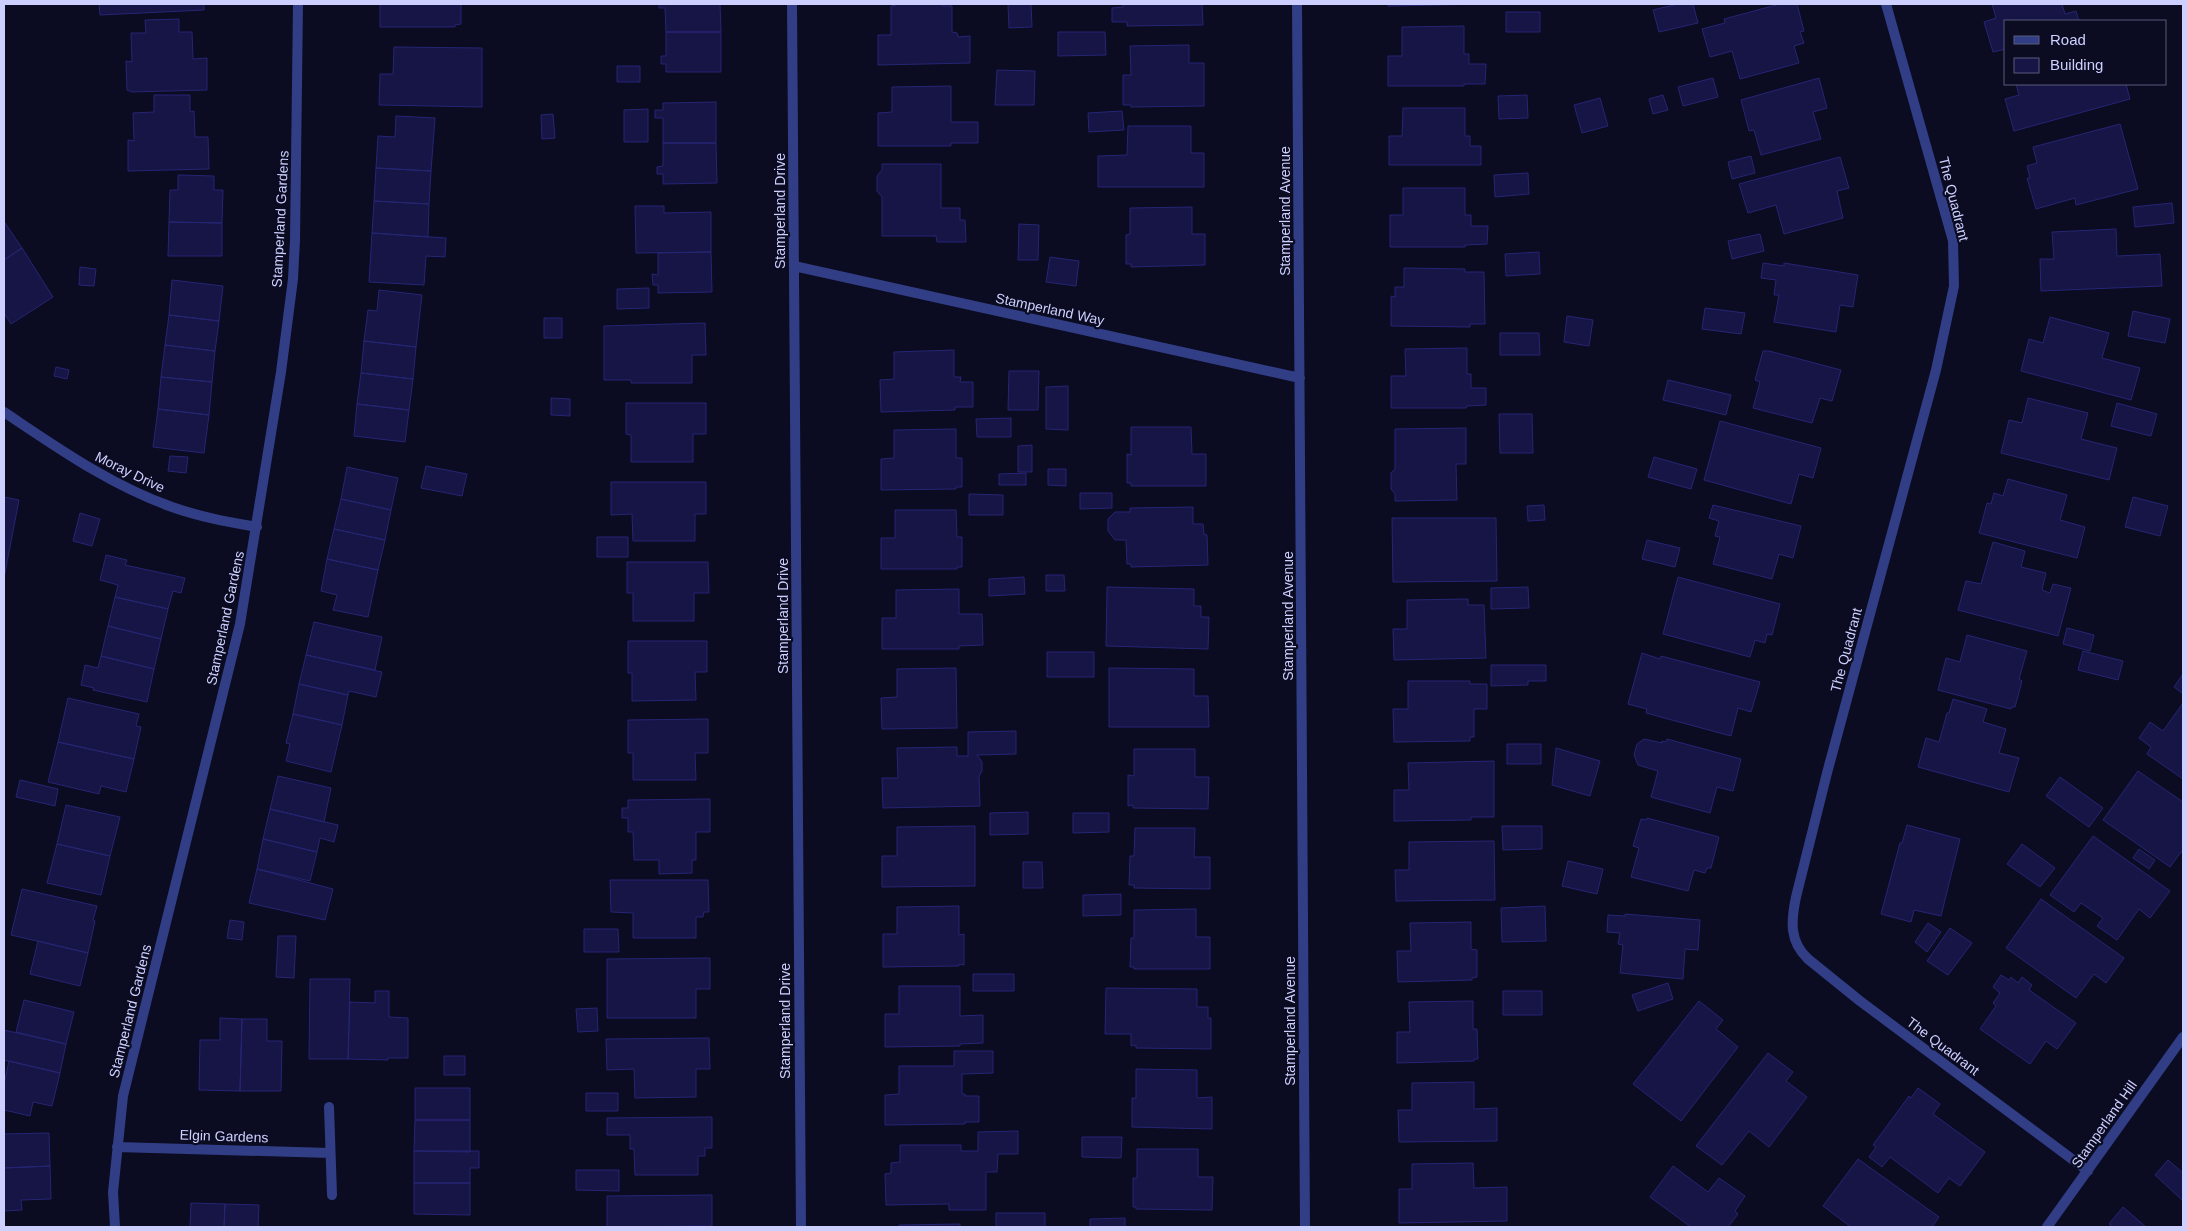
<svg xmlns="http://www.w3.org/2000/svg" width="2187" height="1231" font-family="Helvetica,sans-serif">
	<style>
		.building { fill: #161545; stroke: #262574 }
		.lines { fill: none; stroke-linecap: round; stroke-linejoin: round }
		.street { stroke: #313e86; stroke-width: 10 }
		.labels { text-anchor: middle; stroke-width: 4.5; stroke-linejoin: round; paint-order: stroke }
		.street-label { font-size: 14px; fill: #cdd0ff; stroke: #0b0b22 }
	</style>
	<rect width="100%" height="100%" fill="#0b0b22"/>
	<path class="building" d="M99,4H204V10L100,15Z
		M380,4H461V24L455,25V27H380Z
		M659,4H720L721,32H666L665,8H659Z
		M896,4H942V6H952V32L957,33L958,37L970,36V63L878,65V35H891V6L896,5Z
		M1008,4H1031L1032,27L1009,28Z
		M1123,4H1202L1203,25L1127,26V22H1112V8L1123,7Z
		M1388,4H1487L1388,6Z
		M1678,4H1693L1698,23L1659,32L1653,10Z
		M1780,4H1797L1804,31L1800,32L1804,43L1794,46L1799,63L1740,79L1732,51L1710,57L1702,29L1725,23L1724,19Z
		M1992,4H2062L2065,14L2076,11L2079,21H2006V49L1993,52L1984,22L1996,18Z
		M1506,12H1540V32H1506Z
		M179,19V32H192L193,59L207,58V90L132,92L127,90L126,61L132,62L131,33H146L145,20Z
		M1464,26V54H1469V64H1486L1485,84H1464V86H1388V56H1402V27Z
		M666,32H721V72H666V64H661V56H666Z
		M1058,32H1105L1106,55L1058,56Z
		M1189,45V63H1204V106L1131,107V105H1123V75H1131L1130,46Z
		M394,47L482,48V107L379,105L380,74H393Z
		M617,66H640V82H617Z
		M997,70L1035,71L1034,105H995Z
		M1713,78L1718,97L1683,106L1678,87Z
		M1819,78L1827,108L1813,112L1821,139L1761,155L1754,130L1749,131L1741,100Z
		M2016,84H2126L2130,99L2014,131L2005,99L2019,95Z
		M951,86V122H978V143H951V146H878V113L892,112V87Z
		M154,95H190V112L194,111L195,137H208L209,169L128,171V140L134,141L133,113L154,112Z
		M1527,95L1528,118L1499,119L1498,96Z
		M1663,95L1668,110L1653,114L1649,99Z
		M1600,98L1608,126L1582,133L1574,105Z
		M716,102V143H663V118H655V110H663V103Z
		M1403,108H1465V136H1470V146H1481V165H1389V136H1402Z
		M648,109V142H624V110Z
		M1122,111L1124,130L1089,132L1088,113Z
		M553,114L555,138L542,139L541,115Z
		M396,116L435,118L431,171L376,168L378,136L395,137Z
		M2120,124L2138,189L2076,205L2075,198L2036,209L2027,178H2030L2027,166L2037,163L2033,147Z
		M1128,126H1191V153H1204V187H1098V156L1127,155Z
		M663,143H716L717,183L663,184V174H657V167L663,166Z
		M1751,156L1755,173L1732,179L1728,162Z
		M1840,157L1849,188L1837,191L1843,218L1784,234L1776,205L1748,213L1739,184Z
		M882,164H941V208H960V220H965L966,242H937L936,236H882V197L877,191V176L882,170Z
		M376,168L431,171L429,204L374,201Z
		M1528,173L1529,194L1495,197L1494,175Z
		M178,175L214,176V190H223L222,223L169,222L170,190H178Z
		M1403,188H1465V215H1471V226H1488L1487,244L1465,245V247H1390V215H1403Z
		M374,201L429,204L428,237L372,233Z
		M2172,203L2174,223L2135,227L2133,207Z
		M635,206H664V213L711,212V252L636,253Z
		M1192,207V234H1205V265L1131,267V264H1126V235L1130,234V208Z
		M169,222L222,223V256H168Z
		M5,223L22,248L4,260V224Z
		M1019,224L1039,225L1038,260H1018Z
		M2116,229L2117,256L2160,254L2162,286L2041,291L2040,259H2054L2052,232Z
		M372,233L446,238L445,257L426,256L424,285L369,282Z
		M1760,234L1764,251L1732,259L1728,241Z
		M22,248L53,297L11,324L4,313V260Z
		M711,252L712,292L658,293V285H653L652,274L658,275V253Z
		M1539,252L1540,274L1506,276L1505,254Z
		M1050,257L1079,261L1076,286L1046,282Z
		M1763,263L1784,266V263L1858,275L1853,307L1840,305L1836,332L1774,322L1779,295H1774L1776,280L1761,278Z
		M80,267L96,269L94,286L79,285Z
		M1404,268L1465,269V272H1484L1485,324H1470V327L1391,326V296L1395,297V287H1404Z
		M172,280L223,286L219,321L169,315Z
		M649,288V308L617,309V289Z
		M379,290L422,295L416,347L364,341L368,310L377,311Z
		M1705,308L1745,313L1741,334L1702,329Z
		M2133,311L2170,319L2165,343L2128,336Z
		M169,315L219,321L215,351L165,345Z
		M1567,316L1593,320L1589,346L1564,342Z
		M2050,317L2109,333L2102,358L2140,368L2131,400L2021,371L2029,339L2043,343Z
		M544,318H562V338H544Z
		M705,323L706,355H692V383H631V380H604V326Z
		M1500,333H1539L1540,355H1500Z
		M364,341L416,347L413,379L361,373Z
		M165,345L215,351L212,382L161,377Z
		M1467,348V374H1471V388H1486V405L1467,406L1466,408H1391V376H1406L1405,349Z
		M954,350V377H961L960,382H973V407H955V410L881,412L880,380L894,379V352Z
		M1763,351H1769L1841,370L1832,401L1820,398L1812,423L1753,408L1760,382L1755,380Z
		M56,367L69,370L67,379L54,376Z
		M1009,371H1039L1038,410H1008Z
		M361,373L413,379L409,410L357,404Z
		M161,377L212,382L209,415L158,409Z
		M1668,380L1731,395L1726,415L1663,400Z
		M1068,386V430L1046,429V387Z
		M551,398L570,399V416L551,415Z
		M2028,398L2088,413L2081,439L2117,448L2109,480L2001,453L2009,420L2022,423Z
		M626,403H706V434H693V462H631V435L626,434Z
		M2117,403L2157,414L2151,436L2111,426Z
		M357,404L409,410L405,442L354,436Z
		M158,409L209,415L204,453L153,447Z
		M1499,414H1532L1533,453H1500Z
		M1011,418V437H977L976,419Z
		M1720,421L1821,448L1813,478L1799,474L1791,504L1704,480Z
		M1131,427H1191L1192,454H1206V486H1131V483H1127V454L1131,455Z
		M1466,428V464H1456L1457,500L1395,501V494L1391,489V473L1395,469V429Z
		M956,429V458H962V487H956V489L881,490V459L894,458V430Z
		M1032,445V472H1018V446Z
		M170,456L188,457L186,473L168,471Z
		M1654,457L1697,469L1691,489L1648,477Z
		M426,466L467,474L462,496L421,488Z
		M347,467L398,478L391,510L341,499Z
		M1048,469H1066V486L1048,485Z
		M1026,473V485H999V474Z
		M2008,479L2067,495L2060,520L2085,527L2077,558L1979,533L1987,503L1991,504L1994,493L2003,496Z
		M611,482H706V514H695V541H633L632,514L611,515Z
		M1080,493H1112V508L1080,509Z
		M969,494L1003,495V515H969Z
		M4,497L19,500L4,578Z
		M2133,497L2168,506L2160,536L2125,527Z
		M341,499L391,510L385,540L334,529Z
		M1544,505L1545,520L1528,521L1527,506Z
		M1713,505L1801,526L1793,558L1779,554L1772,579L1713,564L1720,537L1715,536L1719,521L1709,518Z
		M1193,507V524H1203L1204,534L1207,535L1208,565L1131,567V564H1127L1126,540H1115L1108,531V519L1115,512H1130V508Z
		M895,510H956L957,537H962V567H957V569H881V538H895Z
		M80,513L100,519L92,546L73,541Z
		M1392,518H1496L1497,581L1393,582Z
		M334,529L385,540L378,570L327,559Z
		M597,537H628V557H597Z
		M1647,540L1680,548L1675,567L1642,559Z
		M1993,542L2025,551L2021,567L2046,573L2042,590L2050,593L2053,584L2071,588L2058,636L1958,610L1966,581L1981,584Z
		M106,555L127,560L125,565L185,578L181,593L173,591L168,609L115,597L118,585L100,580Z
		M327,559L378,570L368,617L333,610L337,595L321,591Z
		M627,562H708L709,593H694V621H633V593H627Z
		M1046,575H1064L1065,591H1046Z
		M1024,577L1025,594L989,596V579Z
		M1678,577L1780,604L1772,635L1767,634L1765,643L1755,640L1750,657L1663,634Z
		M1107,587L1194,589V606H1201V617H1209L1208,649L1106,646Z
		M1528,587L1529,608L1491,609V588Z
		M959,589V614H982L983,645L959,646V649H882V618H896V590Z
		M115,597L168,609L161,639L108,626Z
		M1468,599V605H1484L1486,658L1394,660L1393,629H1407V600Z
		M314,622L382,637L375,670L306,655Z
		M108,626L161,639L154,669L101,656Z
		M2067,628L2094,635L2090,651L2063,644Z
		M1967,635L2027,651L2019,679L2022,681L2015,707H2012L2011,709L1938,690L1946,658L1960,662Z
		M628,641H707V672H695L696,700L632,701V673H628Z
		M2083,651L2123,661L2118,680L2078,670Z
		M1047,652H1094V677H1047Z
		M1642,653L1660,659L1661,656L1760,682L1751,712L1738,708L1731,736L1646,713L1647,709L1628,704Z
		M306,655L382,672L376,697L349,691L348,695L299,684Z
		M101,656L154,669L147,702L93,690L94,688L81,685L85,665L98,668Z
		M1491,665H1546V681H1528V685L1491,686Z
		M956,668L957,728L882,729L881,698L897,697V669Z
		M1109,668L1194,669V696H1208L1209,727H1109Z
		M2183,674V694L2174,687Z
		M1408,681H1470V684H1487V709H1474V737H1470V741L1394,742L1393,709H1408Z
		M299,684L348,695L342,725L293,714Z
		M68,698L139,714L136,726L141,727L134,759L58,742Z
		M1953,699L1987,709L1983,722L2006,729L1999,753L2019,758L2009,792L1918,767L1926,738L1939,742L1947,713H1949Z
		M2183,703V779L2147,754L2151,747L2139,738L2150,722L2163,731Z
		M293,714L342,725L331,772L286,761L290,744L286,743Z
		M708,719V753H695L696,780H633V753H628V720Z
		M1016,731V754L977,755L982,762V771L979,776L980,806L883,808L882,778H898L897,748L957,747V756H968V732Z
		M1644,739L1662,743V741L1666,742L1667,739L1741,759L1733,791L1717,787L1710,813L1651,797L1658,771L1638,765L1634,755L1637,744Z
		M58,742L134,759L126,792L101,786L99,794L48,782Z
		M1507,744H1541V764H1507Z
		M1556,748L1600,761L1590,796L1552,785Z
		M1134,749H1195V777H1209L1208,809L1133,808V805L1128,806V775L1134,776Z
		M1494,761V817H1471V820L1394,821V790H1409L1408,763Z
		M2138,771L2183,802V853L2181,852L2170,867L2103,820Z
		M278,776L331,788L324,822L270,809Z
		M2060,777L2103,808L2089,827L2046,796Z
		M20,780L58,789L55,806L16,797Z
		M710,799V832H696V860H692V873L659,874V860H634L633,832H628V818H622V808H628V800Z
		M66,805L120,817L110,856L57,844Z
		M270,809L338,825L334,842L320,838L317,852L263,839Z
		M1028,812V834L990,835V813Z
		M1073,813H1109V832L1073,833Z
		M1647,818L1719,837L1711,868H1707L1705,873L1694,870L1688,891L1631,877L1639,848L1633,846L1641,819L1646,820Z
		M1907,825L1960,839L1941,916L1914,910L1911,922L1881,914L1900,843H1902Z
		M975,826V886L882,887V856H897V827Z
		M1502,826H1542V849L1503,850Z
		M1135,828H1195L1194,857H1210V889L1134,888V885H1129L1130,856H1134Z
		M2093,836L2170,891L2150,918L2139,909L2117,940L2097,926L2103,918L2081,903L2074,912L2050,895Z
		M263,839L317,852L310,881L257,869Z
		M1494,841L1495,900L1396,901L1395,870H1409V842Z
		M57,844L110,856L101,895L47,883Z
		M2022,844L2055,868L2040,887L2007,864Z
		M2139,849L2155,860L2149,869L2133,858Z
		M1568,861L1603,869L1597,894L1562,886Z
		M1023,862H1042L1043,888H1023Z
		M257,869L333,889L325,920L249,903Z
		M610,880H708L709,912H704L703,917H696V938H633V913L611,912Z
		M22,889L97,906L93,920L95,921L88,953L11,935Z
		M1121,894V915L1083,916V895Z
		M2041,899L2124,958L2106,983L2094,974L2076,998L2006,948Z
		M959,906V935L964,934V965L959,964V966L883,967V934H897V907Z
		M1545,906L1546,941L1502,942L1501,908Z
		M1196,909V937H1210V969H1134V967H1130L1131,938H1134V910Z
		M1625,914L1700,920L1698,950L1685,949L1683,979L1620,973L1623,945L1618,944L1620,933L1607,932L1608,915L1625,916Z
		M230,920L244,922L242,940L227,938Z
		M1471,922V949L1477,950V977L1472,978V980L1398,982L1397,951H1411L1410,923Z
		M1928,923L1941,932L1927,952L1915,942Z
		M1950,928L1972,943L1948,975L1927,961Z
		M584,929H618L619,952H584Z
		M278,936H296L294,978L276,977Z
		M38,941L88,953L80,986L30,974Z
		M710,958V989H696V1018H607V959Z
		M973,974H1014V991H973Z
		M2001,975L2009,980L2011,977L2018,983L2022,977L2032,985L2029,990L2076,1023L2057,1049L2046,1041L2030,1064L1980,1029L1996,1006L1993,1003L2000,993L1993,987Z
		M310,979H350L348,1059H309Z
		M1668,983L1673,999L1638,1011L1632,995Z
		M899,986H960V1016L983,1015V1043L960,1044V1046L885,1047V1014H899Z
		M1106,988L1197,989V1007H1208V1018H1211V1049L1136,1048V1045L1131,1046V1034H1105Z
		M375,991H389V1017L408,1018V1058H388V1060L348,1059L350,1002L375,1003Z
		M1503,991H1542V1015H1503Z
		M24,1000L74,1012L66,1044L16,1032Z
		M1473,1001V1029H1477L1478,1059H1474V1061L1397,1063V1032H1410L1409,1002Z
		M1699,1001L1723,1020L1716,1029L1738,1047L1681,1121L1633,1084Z
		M597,1008L598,1031L578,1032L576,1009Z
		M220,1018L242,1019L240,1091L199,1090L200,1040H220Z
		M242,1019H267V1041H282L281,1091H240Z
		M4,1030L66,1044L60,1073L4,1060Z
		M709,1038L710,1069H696V1097L635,1098L634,1069L607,1070L606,1039Z
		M954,1051H993V1073L962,1074V1094H965V1096H979V1122H965V1124L885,1125V1095L899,1094V1066H954Z
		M1768,1053L1793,1072L1786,1081L1807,1097L1769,1147L1749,1131L1722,1165L1696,1146Z
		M444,1056H465V1075H444Z
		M9,1061L60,1073L52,1106L33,1102L30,1116L4,1110V1084Z
		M1136,1069L1197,1070V1098L1212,1097V1129L1132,1127V1098H1136Z
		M1474,1082V1109L1497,1108V1141L1399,1142L1398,1110H1412V1083Z
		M415,1088H470V1120H415Z
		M1918,1088L1940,1104L1933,1114L1985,1152L1960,1186L1949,1178L1938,1193L1890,1157L1882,1167L1869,1157L1876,1147L1873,1145L1909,1096L1911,1098Z
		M586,1093H618V1111H586Z
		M712,1117V1148H705V1156H698V1175H635L634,1149H630V1135H607V1118Z
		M415,1120H470V1152L414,1151Z
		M1018,1131V1154H998L997,1172H986V1210H949V1204L886,1205L885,1174L891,1173V1163L900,1162V1145H961V1151H978V1132Z
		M49,1133L50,1166L4,1168V1134Z
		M1082,1137H1122L1121,1158L1082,1157Z
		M1137,1149H1198V1177H1213L1212,1210L1136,1209V1207H1133V1178H1137Z
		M414,1151H479V1168H470V1183H414Z
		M1858,1159L1939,1217L1932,1227H1851L1823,1206Z
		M2168,1160L2183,1173V1201L2155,1175Z
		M1473,1163L1474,1188L1507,1187V1221L1399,1223V1189H1412V1164Z
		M50,1166L51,1199L21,1200L22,1210L4,1211V1168Z
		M1673,1166L1708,1192L1719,1178L1745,1196L1735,1211L1738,1214L1728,1227H1691L1650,1197Z
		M576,1170H619V1191L576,1190Z
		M414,1183H470V1215L414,1214Z
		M712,1195V1226L607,1227V1196Z
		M191,1203L225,1204L224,1227H190Z
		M225,1204L259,1205L258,1227H224Z
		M2123,1207L2146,1227H2113L2109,1224Z
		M996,1213H1045V1227H996Z
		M1125,1218V1227H1090V1219Z
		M960,1224V1227H899V1225Z"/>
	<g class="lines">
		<path class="street" d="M792,4L801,1227
			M1297,4L1305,1227
			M1886,4L1953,241L1954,286L1936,370L1827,773L1796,897C1791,921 1789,941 1808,959L1860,1001L2088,1171
			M794,266L1300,378
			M4,412C58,448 110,485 172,507C200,517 229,522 257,527
			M329,1107L332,1195
			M117,1147L330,1153
			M115,1227L113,1192L123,1096L240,624L281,372L293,279L295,240L298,4
			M2047,1227L2183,1037"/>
	</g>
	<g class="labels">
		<g class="street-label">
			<text transform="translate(1954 199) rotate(76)" y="5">The Quadrant</text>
			<text transform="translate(780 211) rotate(-90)" y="5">Stamperland Drive</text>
			<text transform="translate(1285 211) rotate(-90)" y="5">Stamperland Avenue</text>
			<text transform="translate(280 219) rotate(-87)" y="5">Stamperland Gardens</text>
			<text transform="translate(1050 309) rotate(12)" y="5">Stamperland Way</text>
			<text transform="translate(130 472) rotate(26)" y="5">Moray Drive</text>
			<text transform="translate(783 616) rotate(-90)" y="5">Stamperland Drive</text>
			<text transform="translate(1288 616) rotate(-90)" y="5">Stamperland Avenue</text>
			<text transform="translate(225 618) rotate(-78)" y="5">Stamperland Gardens</text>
			<text transform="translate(1846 650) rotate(-75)" y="5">The Quadrant</text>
			<text transform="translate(130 1011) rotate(-76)" y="5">Stamperland Gardens</text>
			<text transform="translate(785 1021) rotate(-90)" y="5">Stamperland Drive</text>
			<text transform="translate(1290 1021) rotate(-90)" y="5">Stamperland Avenue</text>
			<text transform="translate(1943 1046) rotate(37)" y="5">The Quadrant</text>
			<text transform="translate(2104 1124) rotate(-55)" y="5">Stamperland Hill</text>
			<text transform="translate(224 1136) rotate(2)" y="5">Elgin Gardens</text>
		</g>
	</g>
	<rect width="2187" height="1231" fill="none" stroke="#cdd0ff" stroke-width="10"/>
	<rect x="2004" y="20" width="162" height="65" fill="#0b0b22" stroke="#595a7a"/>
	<rect x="2014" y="36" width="25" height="8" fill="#313e86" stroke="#595a7a"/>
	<text x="2050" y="45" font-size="15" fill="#cdd0ff">Road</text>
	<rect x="2014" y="58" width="25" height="15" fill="#161545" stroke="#595a7a"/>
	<text x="2050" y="70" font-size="15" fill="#cdd0ff">Building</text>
</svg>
